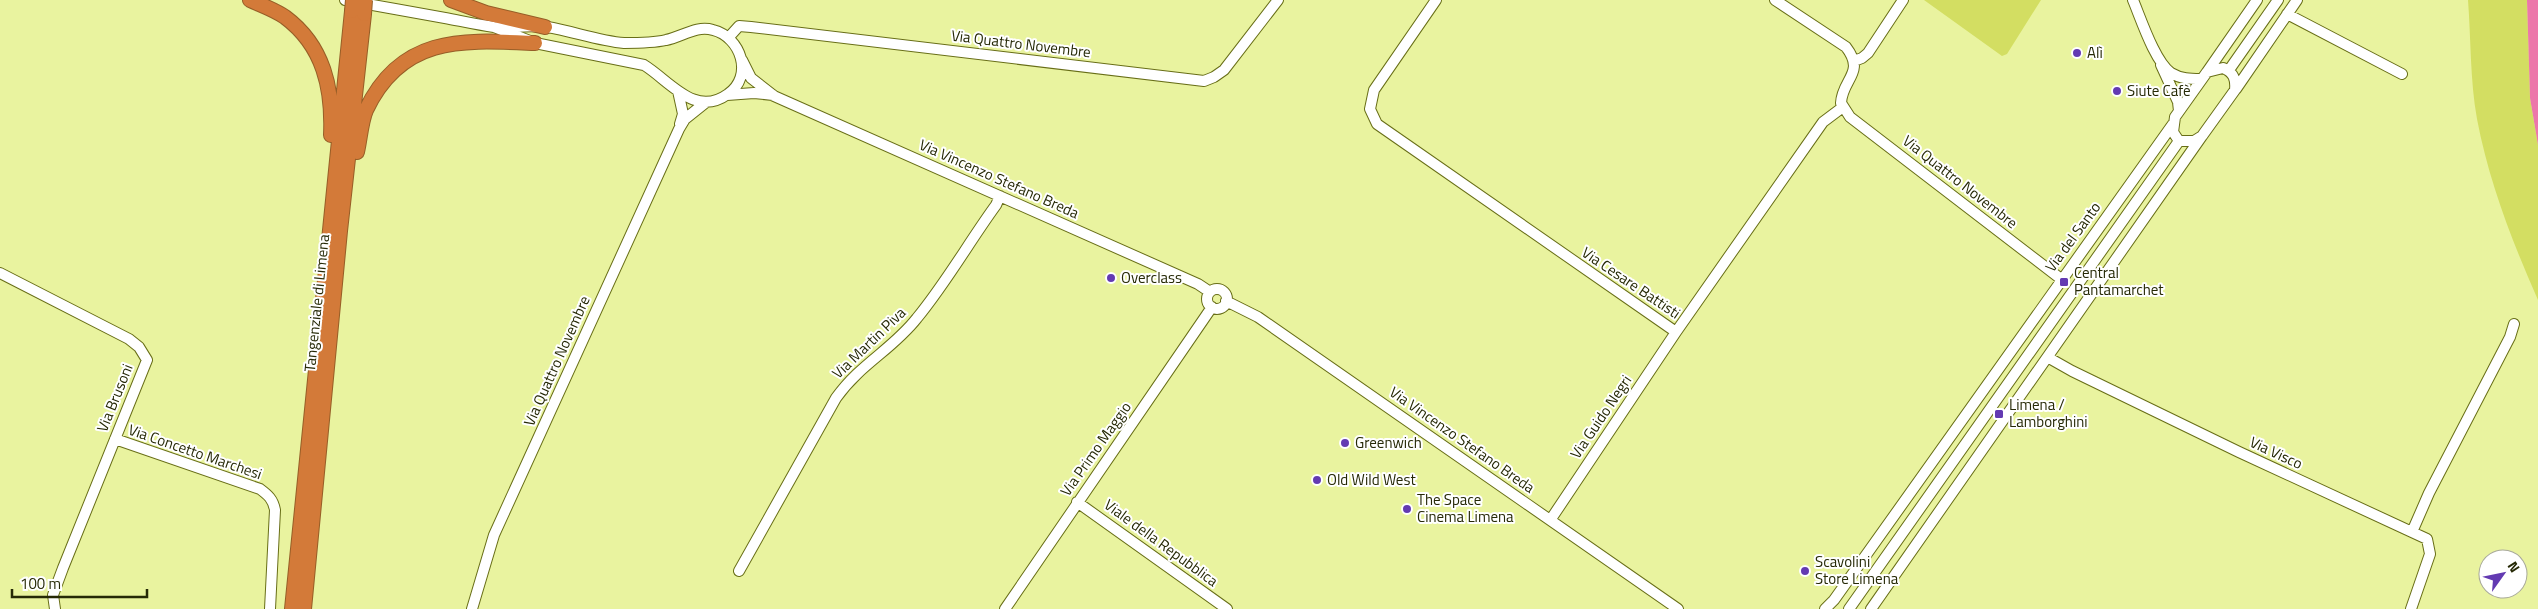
<svg xmlns="http://www.w3.org/2000/svg" width="2538" height="609" font-family="'Titillium Web',sans-serif">
	<style>
		.green { fill: #d3de62 }
		.water { fill: #ec77aa }
		.lines { fill: none; stroke-linecap: round; stroke-linejoin: round }
		.minor-casing { stroke: #686e17; stroke-width: 12 }
		.highway-casing { stroke: #965e27; stroke-width: 16 }
		.minor { stroke: #fff; stroke-width: 10 }
		.highway { stroke: #d37a39; stroke-width: 14 }
		.highway-bridge-casing { stroke: #965e27; stroke-width: 16; stroke-linecap: butt }
		.highway-bridge { stroke: #d37a39; stroke-width: 14 }
		.poi-dot { fill: #633ab2; stroke: #fff; stroke-width: 2 }
		.labels { text-anchor: middle; stroke-width: 4; stroke-linejoin: round; paint-order: stroke }
		.street-label { font-size: 15px; fill: #262906; stroke: #fff }
		.poi-label { font-size: 15px; fill: #262906; stroke: #fff; text-anchor: start }
	</style>
	<rect width="100%" height="100%" fill="#e9f39f"/>
	<path class="green" d="M1924,0H2041L2007,54L2002,56Z
		M2468,0H2527L2530,98L2538,145V300C2512,241 2489,182 2477,119C2470,80 2471,39 2468,0Z"/>
	<path class="water" d="M2527,0H2538V145L2530,98Z"/>
	<g class="lines">
		<g class="minor-casing">
			<path id="minor" d="M345,0C378,6 412,12 445,18C461,21 478,25 494,27C511,28 529,25 547,27C572,31 599,41 624,43C637,43 653,43 666,40C682,37 696,25 713,30C741,37 754,76 728,94C695,118 670,81 644,65L535,43L494,27
				M1436,0L1374,90L1370,109L1377,124L1676,332
				M1775,0L1846,47C1866,73 1842,79 1841,103L1850,117L2061,279
				M2133,0C2141,19 2155,62 2171,73C2181,79 2190,79 2201,79
				M2287,14L2402,74
				M729,37L739,26L751,27L1204,81L1214,77L1224,70L1278,0
				M742,60L751,78L774,96L1198,284L1210,292
				M1854,61L1862,58L1868,53L1903,0
				M2161,65L2178,102L2179,111
				M2223,68C2234,72 2236,80 2235,90L2202,136L2194,141H2179L2173,132L2175,117L2207,72Z
				M2229,70L2278,0
				M2207,72L2257,0
				M2236,89L2297,0
				M678,91L683,114L680,124
				M727,95L754,93L773,95
				M0,273L129,339L139,347L147,360L63,568L53,595L55,609
				M1207 299a10 10 0 1 1 20 0a10 10 0 1 1-20 0Z
				M1226,301L1258,317L1678,609
				M2049,358L2072,371L2239,452L2427,539L2430,554L2411,609
				M115,439L260,489C268,495 273,499 275,510L270,609
				M1077,502L1227,609
				M1551,519L1676,332L1823,122L1843,107
				M2412,532L2429,493L2510,337L2514,324
				M739,571L836,398C860,364 893,349 917,318C946,283 969,242 996,205L1000,196
				M472,609L494,535L679,129L685,119L705,103
				M1005,609L1212,307
				M1825,609L1834,600L2173,124
				M1849,609L2179,141
				M1871,609L2202,136"/>
		</g>
		<g class="highway-casing">
			<path id="highway" d="M250,0C261,5 275,10 285,17C324,46 333,89 331,135
				M451,0L486,13L545,27
				M357,152C360,139 361,122 366,110C402,34 465,40 535,43
				M292,609L352,11
				M304,609L340,231L364,14"/>
		</g>
		<use href="#minor" class="minor"/>
		<use href="#highway" class="highway"/>
		<g class="highway-bridge-casing">
			<path id="highway-bridge" d="M352,11L353,0
				M364,14L365,0"/>
		</g>
		<use href="#highway-bridge" class="highway-bridge"/>
	</g>
	<g class="poi-dot">
		<circle cx="2077" cy="53" r="5"/>
		<circle cx="2117" cy="91" r="5"/>
		<circle cx="1111" cy="278" r="5"/>
		<rect x="2059" y="277" width="10" height="10" rx="2.5"/>
		<rect x="1994" y="409" width="10" height="10" rx="2.5"/>
		<circle cx="1345" cy="443" r="5"/>
		<circle cx="1317" cy="480" r="5"/>
		<circle cx="1407" cy="509" r="5"/>
		<circle cx="1805" cy="571" r="5"/>
	</g>
	<g class="labels">
		<g class="street-label">
			<text transform="translate(1021 44) rotate(7)" y="5">Via Quattro Novembre</text>
			<text transform="translate(999 179) rotate(24)" y="5">Via Vincenzo Stefano Breda</text>
			<text transform="translate(1960 182) rotate(38)" y="5">Via Quattro Novembre</text>
			<text transform="translate(2073 237) rotate(-54)" y="5">Via del Santo</text>
			<text transform="translate(1631 283) rotate(34)" y="5">Via Cesare Battisti</text>
			<text transform="translate(317 303) rotate(-84)" y="5">Tangenziale di Limena</text>
			<text transform="translate(869 343) rotate(-44)" y="5">Via Martin Piva</text>
			<text transform="translate(557 361) rotate(-66)" y="5">Via Quattro Novembre</text>
			<text transform="translate(115 398) rotate(-68)" y="5">Via Brusoni</text>
			<text transform="translate(1601 417) rotate(-56)" y="5">Via Guido Negri</text>
			<text transform="translate(1462 440) rotate(35)" y="5">Via Vincenzo Stefano Breda</text>
			<text transform="translate(1096 449) rotate(-55)" y="5">Via Primo Maggio</text>
			<text transform="translate(195 452) rotate(19)" y="5">Via Concetto Marchesi</text>
			<text transform="translate(2276 453) rotate(25)" y="5">Via Visco</text>
			<text transform="translate(1161 543) rotate(36)" y="5">Viale della Repubblica</text>
		</g>
		<g class="poi-label">
			<text x="2087" y="58">Alì</text>
			<text x="2127" y="96">Siute Cafè</text>
			<text x="2074" y="278">Central<tspan x="2074" dy="17">Pantamarchet</tspan></text>
			<text x="1121" y="283">Overclass</text>
			<text x="2009" y="410">Limena /<tspan x="2009" dy="17">Lamborghini</tspan></text>
			<text x="1355" y="448">Greenwich</text>
			<text x="1327" y="485">Old Wild West</text>
			<text x="1417" y="505">The Space<tspan x="1417" dy="17">Cinema Limena</tspan></text>
			<text x="1815" y="567">Scavolini<tspan x="1815" dy="17">Store Limena</tspan></text>
		</g>
	</g>
	<g transform="translate(2503 574) rotate(57)"><circle r="24" fill="#ffffff" stroke="#a8a99b"/>
	<path d="M0-4L9 19L0 12L-9 19Z" fill="#633ab2"/>
	<text y="-8" font-size="14" font-weight="bold" text-anchor="middle" fill="#262906">N</text>
	</g>
	<path d="M12 589v8h135v-8" fill="none" stroke="#262906" stroke-width="2.5"/>
	<text x="20" y="589" font-size="15" fill="#262906" stroke="#ffffff" stroke-width="4" paint-order="stroke">100 m</text>
</svg>
